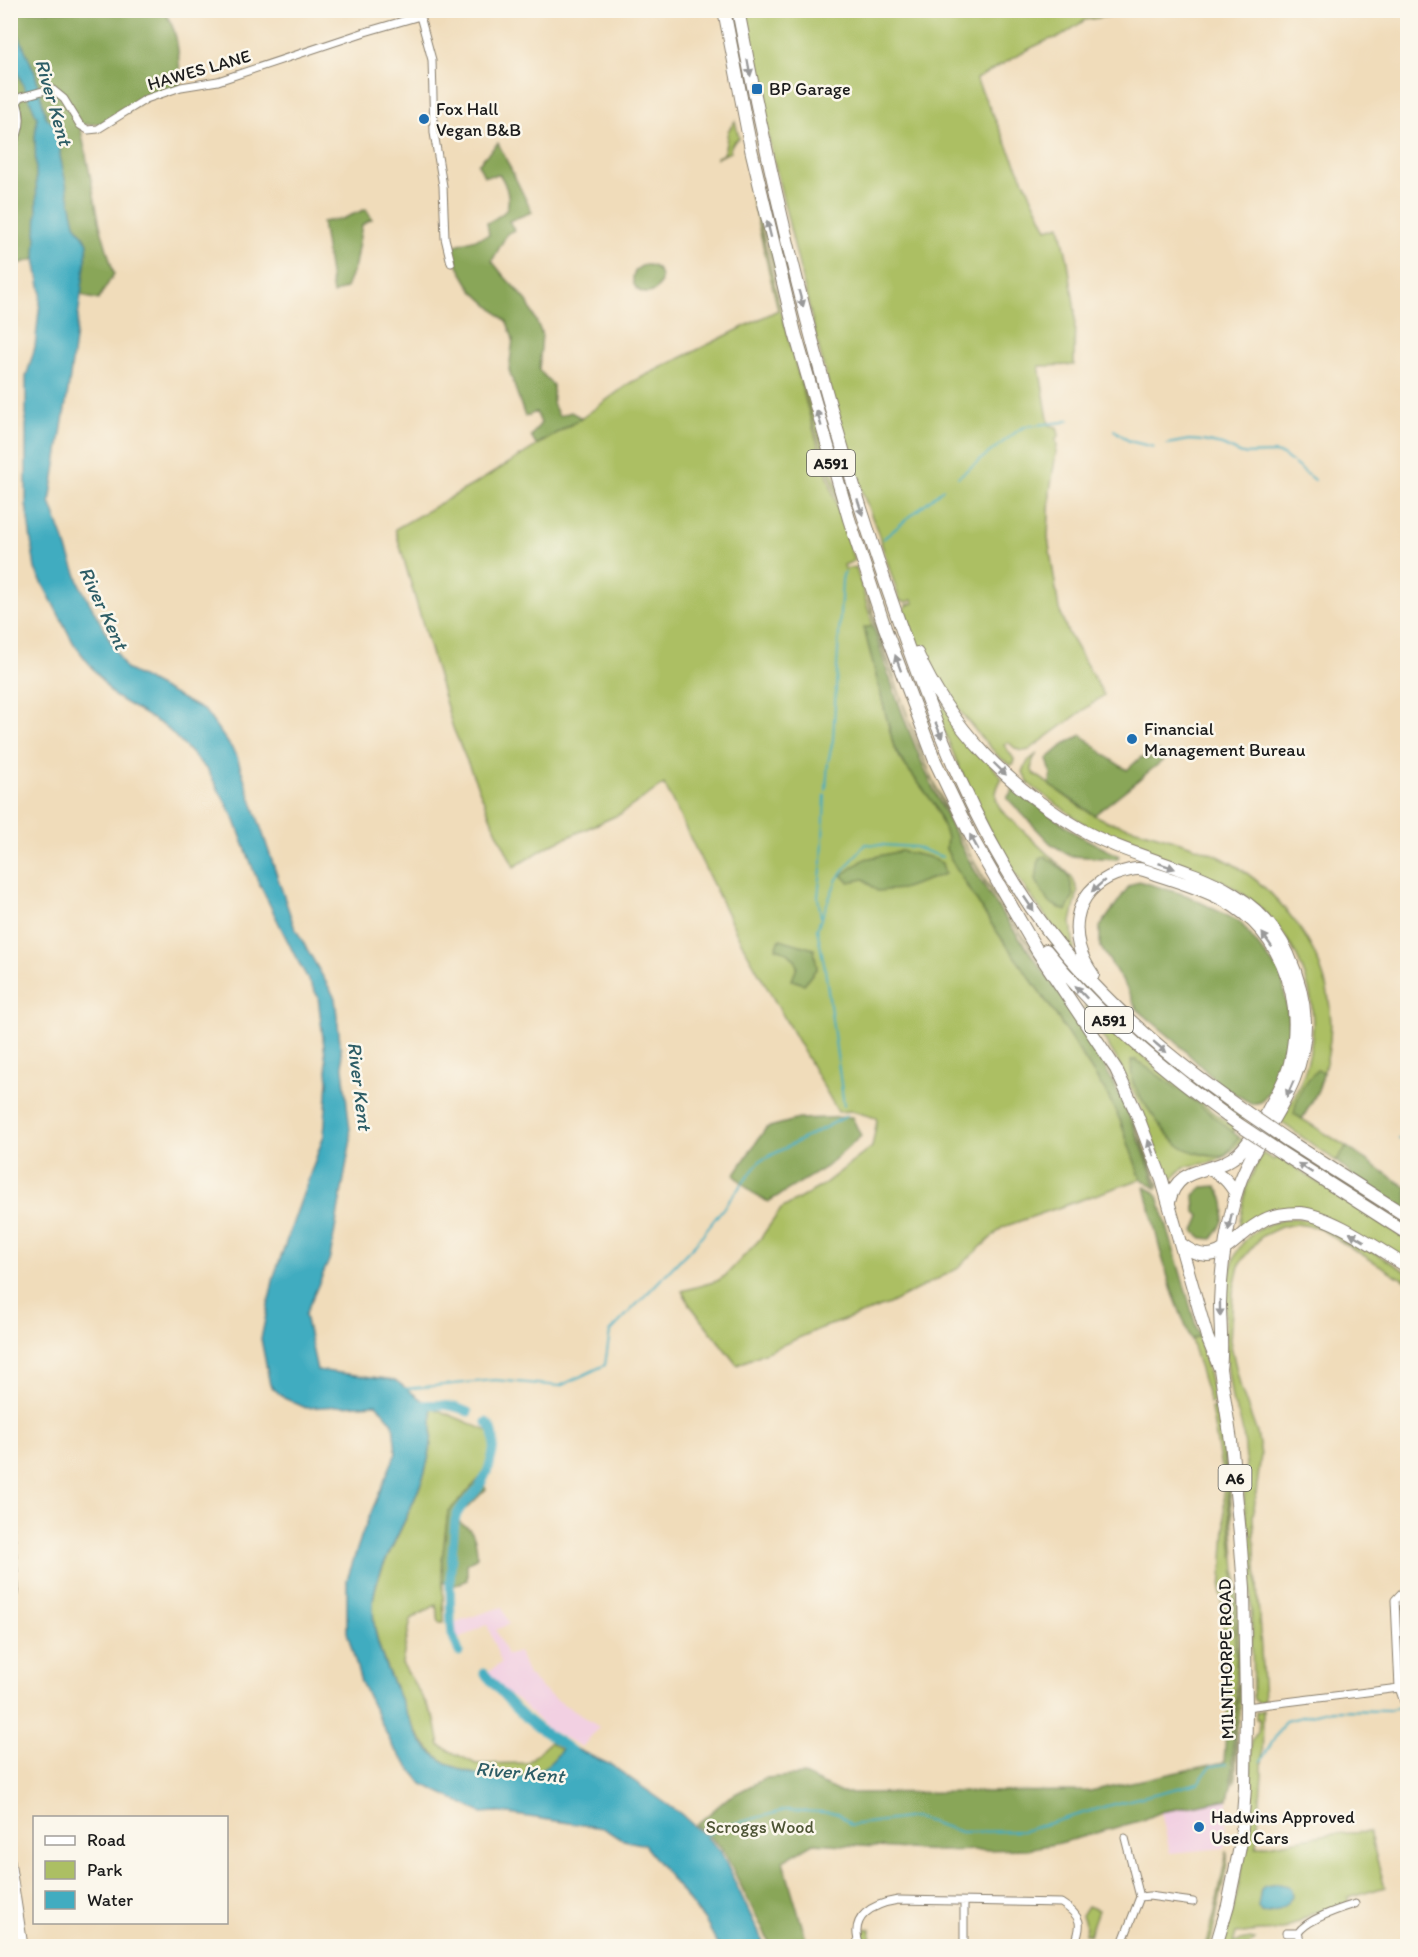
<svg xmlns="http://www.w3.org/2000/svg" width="1418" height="1957" font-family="Itim,sans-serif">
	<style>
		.built { fill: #f2d0e2 }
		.green { fill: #acbf63; stroke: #646e40; stroke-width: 1.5 }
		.forest { fill: #89a659; stroke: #52613a; stroke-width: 1.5 }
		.water { fill: #41acc0; stroke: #2e646e; stroke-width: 1.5 }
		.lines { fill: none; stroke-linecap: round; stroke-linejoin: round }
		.stream { stroke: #41acc0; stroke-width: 2 }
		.canal { stroke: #41acc0; stroke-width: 9 }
		.minor-casing { stroke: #867c6b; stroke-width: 9 }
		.tertiary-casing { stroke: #867c6b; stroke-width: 11 }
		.trunk-casing { stroke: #867c6b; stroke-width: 14 }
		.minor { stroke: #fff; stroke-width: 7 }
		.tertiary { stroke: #fff; stroke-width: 9 }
		.trunk { stroke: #fff; stroke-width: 12 }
		.trunk-bridge-casing { stroke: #867c6b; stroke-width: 14; stroke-linecap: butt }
		.trunk-bridge { stroke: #fff; stroke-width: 12 }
		.oneway { fill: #999 }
		.poi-dot { fill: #1f6fb2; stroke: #fbf7ec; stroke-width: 2 }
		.labels { text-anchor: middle; stroke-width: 5; stroke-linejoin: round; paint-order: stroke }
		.shield { fill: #fbf7ec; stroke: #5f5e5a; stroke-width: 1.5 }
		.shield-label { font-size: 16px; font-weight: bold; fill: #1c1c1c }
		.street-label { font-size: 18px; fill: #1c1c1c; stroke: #fbf7ec }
		.poi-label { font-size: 18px; fill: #1c1c1c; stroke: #fbf7ec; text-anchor: start }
		.park-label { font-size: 18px; fill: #4e5535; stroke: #fbf7ec }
		.water-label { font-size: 20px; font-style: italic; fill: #2d5d66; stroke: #fbf7ec }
	</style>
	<rect width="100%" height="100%" fill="#fbf7ec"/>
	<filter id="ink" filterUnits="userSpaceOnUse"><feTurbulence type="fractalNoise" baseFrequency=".0167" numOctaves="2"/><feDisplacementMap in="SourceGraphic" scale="12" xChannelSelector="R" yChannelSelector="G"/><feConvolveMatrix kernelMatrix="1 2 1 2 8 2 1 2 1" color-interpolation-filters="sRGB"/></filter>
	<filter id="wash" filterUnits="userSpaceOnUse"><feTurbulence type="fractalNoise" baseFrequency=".008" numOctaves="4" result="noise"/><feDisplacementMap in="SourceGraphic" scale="24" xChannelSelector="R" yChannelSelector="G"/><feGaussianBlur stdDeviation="1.35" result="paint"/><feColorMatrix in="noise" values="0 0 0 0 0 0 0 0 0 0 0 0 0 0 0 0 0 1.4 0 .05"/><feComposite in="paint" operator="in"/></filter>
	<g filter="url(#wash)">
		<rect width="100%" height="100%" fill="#f0dcba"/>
		<path class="built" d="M502,1607L509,1624L496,1630L507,1655L519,1652L528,1675L548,1694L599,1727L582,1747L547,1729L518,1700L499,1688L487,1673L501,1663L487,1624L459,1639L452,1623Z
			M1228,1799L1225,1848L1170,1853L1161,1812Z"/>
		<path class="green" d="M743,11H1109V16L1085,20L1060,37L1048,40L1031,48L976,79L1047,229L1060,225L1068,262L1075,311L1074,365L1039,366L1049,425L1057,427L1059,435L1056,439L1057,446L1050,491L1048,538L1059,609L1068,633L1104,695L1029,750C1018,753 1015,748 1008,742L1004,745L1014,759V763L1011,765L1000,758L980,736L940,686L919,648L904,610L907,605L914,603L912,600L907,602L900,601L877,530L855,474L823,365L764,120L763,92L752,60Z
			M735,121L739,138C733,141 730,146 730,152L717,158V157L724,154L728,131Z
			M752,182L755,186L857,560L812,418Z
			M749,186L751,187L780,308L815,435L854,561L844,565L845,569L856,567L873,626L864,628L894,747L902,761L935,805L947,837L946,849L969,890L1054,1012L1107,1094L1120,1120L1141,1179L1003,1227L957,1269L889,1304L819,1329L737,1365L690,1305L682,1291L717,1281L725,1276L760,1239L781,1209L820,1187L872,1147L877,1121L876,1118L852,1111L838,1112L740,940L664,784L620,814L552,844L514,867L496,830L453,728L395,529L483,479L582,418L630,383L778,310Z
			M860,566C890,675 927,786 986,882C1018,933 1056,978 1088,1028C1119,1078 1140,1131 1159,1185L1158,1187L1139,1133L1111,1071L1079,1017L986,884L944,807L920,750L879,639Z
			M931,691L1002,778C995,790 993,799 1002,811L1072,877L1078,891L1071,922L1074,949L1071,951C1046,916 1018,882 997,844C970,796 949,744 929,693Z
			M1038,753C1032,759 1030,765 1033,773C1058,789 1082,812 1109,822C1118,825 1127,826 1136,829C1161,836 1199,846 1222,858C1246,870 1268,889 1285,909C1330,962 1343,1021 1319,1087C1315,1098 1308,1109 1302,1119L1347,1147L1336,1161L1281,1122C1291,1104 1300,1087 1306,1068C1329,991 1291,920 1224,882L1124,845L1090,828L1034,788L1028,782L1023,772L1028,761Z
			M1085,1006H1087C1134,1051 1183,1090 1235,1128L1233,1133L1242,1140C1234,1150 1223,1160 1210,1163C1202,1164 1194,1164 1186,1167C1178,1171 1174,1178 1168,1183L1141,1108L1115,1056L1085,1008Z
			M1140,1040L1145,1041L1243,1116L1240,1120L1181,1077Z
			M1262,1153L1274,1160L1277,1156L1407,1240V1263L1297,1210L1238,1233L1246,1188Z
			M1293,1218L1316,1221L1337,1230L1407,1272V1282L1317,1227L1295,1224L1281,1227L1262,1236L1245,1256L1239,1266L1233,1292L1230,1341L1241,1389L1257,1433L1261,1455L1253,1517L1264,1700L1261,1703L1254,1700L1253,1696C1252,1642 1252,1587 1248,1533C1247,1522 1245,1512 1244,1501C1244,1491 1247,1480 1246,1469C1246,1454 1244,1435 1240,1420C1239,1412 1233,1406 1232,1399C1225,1357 1219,1300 1234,1259C1243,1233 1268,1222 1293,1218Z
			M1199,1336L1215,1402L1210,1403L1191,1340Z
			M431,1407L488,1431L492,1438L491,1459L483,1476L448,1512L442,1561L444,1623H439L436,1605L411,1619L402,1663L435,1719L440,1746L476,1764L527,1763L550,1742L562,1750C557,1755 552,1762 546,1767C530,1780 505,1779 485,1776C441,1768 423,1749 405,1710C391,1678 374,1645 373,1610C372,1590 382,1568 391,1550C413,1503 438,1461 431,1407Z
			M1215,1407L1217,1408L1225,1470L1233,1557L1228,1488L1218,1407H1219L1230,1488L1239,1612L1240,1713L1237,1731L1236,1779L1234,1782L1235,1731L1237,1713L1238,1684L1234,1570L1236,1715L1233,1731H1226L1228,1707L1221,1593L1225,1527L1224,1501L1222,1474L1211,1408Z
			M1263,1710L1262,1775L1256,1847L1329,1834L1369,1832L1385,1887L1348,1898V1902L1331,1909L1315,1912L1284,1930L1259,1931L1236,1934L1233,1943L1250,1939L1255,1940L1248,1946H1222C1246,1878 1251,1813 1251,1741L1258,1732L1259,1719H1256V1712Z
			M1227,1851V1863L1212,1936L1209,1946H1205L1214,1916Z
			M1088,1906L1098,1910L1089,1935L1085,1933L1086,1926L1082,1915Z
			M862,1929H871L870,1946H864Z"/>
		<path class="forest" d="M11,11H163C181,31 178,61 181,87L146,99L108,123L80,125L100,225L114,274L98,300L86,297L35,259L11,266V147L18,136L19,107L11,95Z
			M498,143L532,212L509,221L514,230L507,234L492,261L503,275L527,301L542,334L539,370L553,385V404L559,416L571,412L582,418L536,445L531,436L541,423L536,412L525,417L509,370L513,339L507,322L472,290L459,268L453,251L456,245L489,235L487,223C492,220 499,217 504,212C513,203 506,184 500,175L484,176L478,164Z
			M366,209L372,219L362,225L355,265L346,288L333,294L322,222L342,219Z
			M633 279a14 14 0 1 1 28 0a14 14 0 1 1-28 0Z
			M873,626C898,710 936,806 981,881C1011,930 1048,975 1079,1023C1112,1075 1138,1129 1156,1188L1141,1179L1120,1120L1107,1094L1054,1012L990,922L955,867L946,849L947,837L935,805L902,761L894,747L864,628Z
			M1082,735L1110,759L1127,770L1141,757L1149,759L1159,751L1166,758L1094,815L1050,785L1051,773L1047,759L1066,743Z
			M1014,788L1078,835L1119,856L1117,859L1070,856L1050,843L1007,798Z
			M901,851L929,857L942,863L945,874L902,889L877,891L864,879L849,882L842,875L865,859Z
			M1045,856L1068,874L1074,895L1066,911L1048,902L1036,880L1039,859Z
			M1139,881L1186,895L1240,922L1282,976L1290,1029L1282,1067L1274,1085L1261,1102L1252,1104L1220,1085L1174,1040L1137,1009L1125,985L1100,946V927L1129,886Z
			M780,939L814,949L817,968L804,984L792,980L797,967L795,960L787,952L776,948Z
			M1131,1060H1136L1188,1096L1239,1137L1225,1156C1214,1159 1186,1151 1177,1144C1165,1134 1135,1093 1132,1079C1131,1073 1132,1066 1131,1060Z
			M1317,1070L1324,1072L1318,1090L1302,1119L1294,1114C1296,1097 1305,1081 1317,1070Z
			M852,1117L861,1136L826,1167L768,1202L755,1195L734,1175L766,1128L799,1119Z
			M1347,1147L1407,1188V1211L1354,1177L1336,1161Z
			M1216,1186C1230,1204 1226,1223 1212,1239L1202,1238L1194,1231L1200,1216L1195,1211L1194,1195L1203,1187Z
			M1145,1187L1155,1192L1158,1196L1199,1336L1191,1340L1172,1291L1160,1250Z
			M480,1478L486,1489L468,1507L459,1513L457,1518C460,1525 463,1524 468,1528C476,1534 477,1548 477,1557L467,1564V1580L456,1585L443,1582L442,1561L448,1512Z
			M1226,1731H1233L1232,1782L1228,1799L1161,1812L1143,1820L1060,1843L1027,1849L938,1851L814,1843L783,1861L808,1946H771L722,1848L696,1825L729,1797L766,1778L804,1775L841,1793L1090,1791L1224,1762Z"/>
		<path class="water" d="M10,15L35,73L46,117L60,131V156L75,224L88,243L69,384L50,502L81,587L126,669L205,711L236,754L294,926L335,998L351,1139L330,1258L305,1315L317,1370L395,1380L431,1407C438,1461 413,1502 391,1549C382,1567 372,1589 373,1609C373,1645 392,1681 406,1712C412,1725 417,1738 427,1748C445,1767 475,1777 501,1778C529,1779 551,1769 565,1744L611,1765L681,1814L720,1850L765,1946H719L705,1921L644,1845L620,1839L603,1828L495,1812L482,1813L422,1784L392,1745L361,1682L347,1632V1580L362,1534L396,1453L393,1423L376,1404L306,1408L284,1398L270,1385L261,1339L274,1276L324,1135L328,1080L318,997L295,956L256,877L234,818L208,771L166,727L114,696L74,644L35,569L26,504V377L35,347L41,292L35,259L37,210L35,138L37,117L11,57Z
			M1279,1884L1288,1886L1291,1889L1292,1897C1284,1907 1275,1916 1261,1912L1258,1907L1261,1889L1265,1886Z"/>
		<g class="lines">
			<path class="stream" d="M1114,430L1129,441L1154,447
				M1167,444L1189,440L1203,441L1222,445L1242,454L1274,453L1283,455L1314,480
				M958,477L1020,429L1027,426L1064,422L1069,420
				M883,539L943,489
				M826,790L828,762L833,740L842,580L843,575L845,572
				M821,918L818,897L822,861L825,795
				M844,1106L825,969L817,929L837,879L865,844L915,847L942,857
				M1399,1139L1408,1141
				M403,1389L495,1380L560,1386L605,1365L610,1332L696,1243L760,1161L847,1116
				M1261,1761L1285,1721L1332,1710L1389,1711L1402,1706
				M703,1836L726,1826L786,1810L838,1813L851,1825L915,1817L961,1832L1023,1831L1110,1805L1198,1783L1211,1766L1226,1764"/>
			<path class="canal" d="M418,1405C436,1404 452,1404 468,1412
				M459,1652L452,1634L451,1622L450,1581L455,1520C459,1505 471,1499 479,1487C489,1472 503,1434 486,1422
				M484,1673C501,1692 517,1713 538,1728C550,1737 563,1742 573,1752"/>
		</g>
	</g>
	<g filter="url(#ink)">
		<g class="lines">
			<g class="minor-casing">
				<path id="minor" d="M420,16L432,60L434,133L443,186L445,238L451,263
					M10,147C21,133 23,119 17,102L21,97L46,90H53L64,99L80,125L88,130L98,129L146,99L181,87L218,81L365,32L420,16
					M1408,1586L1395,1600L1399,1688L1408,1713
					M1246,1707L1399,1688
					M1140,1897L1149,1896L1193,1902
					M1286,1933H1298
					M860,1946C848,1916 873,1904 898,1900L1061,1903C1082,1916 1083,1924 1074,1946
					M964,1946V1902
					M1121,1946L1140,1897L1125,1838
					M1302,1946L1298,1933C1307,1919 1339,1909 1355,1904"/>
			</g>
			<g class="tertiary-casing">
				<path id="tertiary" d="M10,1530L14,1587L10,1613
					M10,1861L23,1946"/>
			</g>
			<g class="trunk-casing">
				<path id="trunk" d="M724,10L751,149L795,333L849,519L885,628L935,761L972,838L1038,952L1116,1069L1136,1112L1162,1180L1207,1337L1220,1369L1231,1441L1240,1534L1244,1588L1246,1707L1245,1788L1241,1842L1228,1905L1216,1946
					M738,10C777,216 827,419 897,616C936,728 976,836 1048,931C1103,1003 1172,1061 1246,1112
					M917,653C950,727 1009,788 1079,828C1152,871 1248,869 1288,954C1298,976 1304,998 1305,1022C1306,1095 1253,1132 1235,1197C1226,1232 1221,1268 1220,1303C1220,1325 1223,1347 1220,1369
					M1046,950C1101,1019 1167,1073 1238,1124
					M1093,975C1067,939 1070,892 1116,874C1122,872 1131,869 1138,869C1143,869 1150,872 1155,874C1174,880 1193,886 1211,894C1279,923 1306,994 1290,1063C1286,1080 1275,1097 1267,1112C1258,1126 1251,1142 1239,1153C1214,1176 1178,1162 1169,1202
					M1287,1140L1408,1217
					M1280,1152L1408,1234
					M1209,1169C1222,1174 1229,1182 1236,1194
					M1181,1244C1219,1274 1233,1235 1264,1220C1275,1214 1288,1213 1300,1213C1333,1216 1379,1250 1408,1267"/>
			</g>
			<use href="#minor" class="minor"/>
			<use href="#tertiary" class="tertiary"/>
			<use href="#trunk" class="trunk"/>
			<g class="trunk-bridge-casing">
				<path id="trunk-bridge" d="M1246,1112L1287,1140
					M1238,1124L1280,1152"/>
			</g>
			<use href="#trunk-bridge" class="trunk-bridge"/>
		</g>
		<defs><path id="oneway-solid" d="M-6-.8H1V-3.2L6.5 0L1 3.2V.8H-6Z" transform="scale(1.5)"/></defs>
		<g class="oneway">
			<use href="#oneway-solid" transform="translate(749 68) rotate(79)"/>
			<use href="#oneway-solid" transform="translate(769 229) rotate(-104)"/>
			<use href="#oneway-solid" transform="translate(801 299) rotate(75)"/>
			<use href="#oneway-solid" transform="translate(819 418) rotate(-106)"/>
			<use href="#oneway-solid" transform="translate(860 507) rotate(72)"/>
			<use href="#oneway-solid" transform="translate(898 663) rotate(-110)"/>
			<use href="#oneway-solid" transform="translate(939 731) rotate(68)"/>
			<use href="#oneway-solid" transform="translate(1000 769) rotate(44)"/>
			<use href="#oneway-solid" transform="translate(974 842) rotate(-119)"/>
			<use href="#oneway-solid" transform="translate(1167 866) rotate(19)"/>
			<use href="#oneway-solid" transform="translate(1098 886) rotate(139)"/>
			<use href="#oneway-solid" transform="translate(1029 904) rotate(56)"/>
			<use href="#oneway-solid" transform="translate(1267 940) rotate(-125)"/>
			<use href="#oneway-solid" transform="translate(1081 992) rotate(-133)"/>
			<use href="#oneway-solid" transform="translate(1160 1047) rotate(40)"/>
			<use href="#oneway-solid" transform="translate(1290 1089) rotate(114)"/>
			<use href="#oneway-solid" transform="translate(1151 1148) rotate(-110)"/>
			<use href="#oneway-solid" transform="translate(1305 1168) rotate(-147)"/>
			<use href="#oneway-solid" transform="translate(1230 1222) rotate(101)"/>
			<use href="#oneway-solid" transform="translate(1357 1237) rotate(-149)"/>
			<use href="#oneway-solid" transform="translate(1220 1308) rotate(89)"/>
		</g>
	</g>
	<g class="poi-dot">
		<rect x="751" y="83" width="12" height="12" rx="3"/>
		<circle cx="424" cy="119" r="6"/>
		<circle cx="1132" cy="739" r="6"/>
		<circle cx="1199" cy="1827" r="6"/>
	</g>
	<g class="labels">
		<g class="shield">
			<rect x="807" y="450" width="48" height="26" rx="4.5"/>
			<rect x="1085" y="1007" width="48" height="26" rx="4.5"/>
			<rect x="1218.5" y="1465" width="33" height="26" rx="4.5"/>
		</g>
		<g class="shield-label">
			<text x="831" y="469">A591</text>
			<text x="1109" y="1026">A591</text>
			<text x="1235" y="1484">A6</text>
		</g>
		<g class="street-label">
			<text transform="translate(199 70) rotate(-16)" y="6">HAWES LANE</text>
			<text transform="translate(1226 1659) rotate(-91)" y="6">MILNTHORPE ROAD</text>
		</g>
		<g class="poi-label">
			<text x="769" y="95">BP Garage</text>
			<text x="436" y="115">Fox Hall<tspan x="436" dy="21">Vegan B&amp;B</tspan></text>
			<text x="1144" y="735">Financial<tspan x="1144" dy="21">Management Bureau</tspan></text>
			<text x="1211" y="1823">Hadwins Approved<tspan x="1211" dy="21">Used Cars</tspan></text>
		</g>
		<g class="park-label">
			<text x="760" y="1833">Scroggs Wood</text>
		</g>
		<g class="water-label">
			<text transform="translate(54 102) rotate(74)" y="7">River Kent</text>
			<text transform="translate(104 608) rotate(65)" y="7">River Kent</text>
			<text transform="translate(360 1086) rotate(83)" y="7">River Kent</text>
			<text transform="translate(520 1772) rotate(5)" y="7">River Kent</text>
		</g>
	</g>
	<rect width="1418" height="1957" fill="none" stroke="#fbf7ec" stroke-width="36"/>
	<rect x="33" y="1816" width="195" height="108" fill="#fbf7ec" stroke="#a29f99" stroke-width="1.5"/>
	<rect x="45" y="1836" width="30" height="9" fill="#ffffff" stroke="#a29f99" stroke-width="1.5"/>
	<text x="87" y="1846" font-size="18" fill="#1c1c1c">Road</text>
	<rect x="45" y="1861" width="30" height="18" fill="#acbf63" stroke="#a29f99" stroke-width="1.5"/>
	<text x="87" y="1876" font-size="18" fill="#1c1c1c">Park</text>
	<rect x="45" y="1891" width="30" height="18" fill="#41acc0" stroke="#a29f99" stroke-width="1.5"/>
	<text x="87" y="1906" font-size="18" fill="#1c1c1c">Water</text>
</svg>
